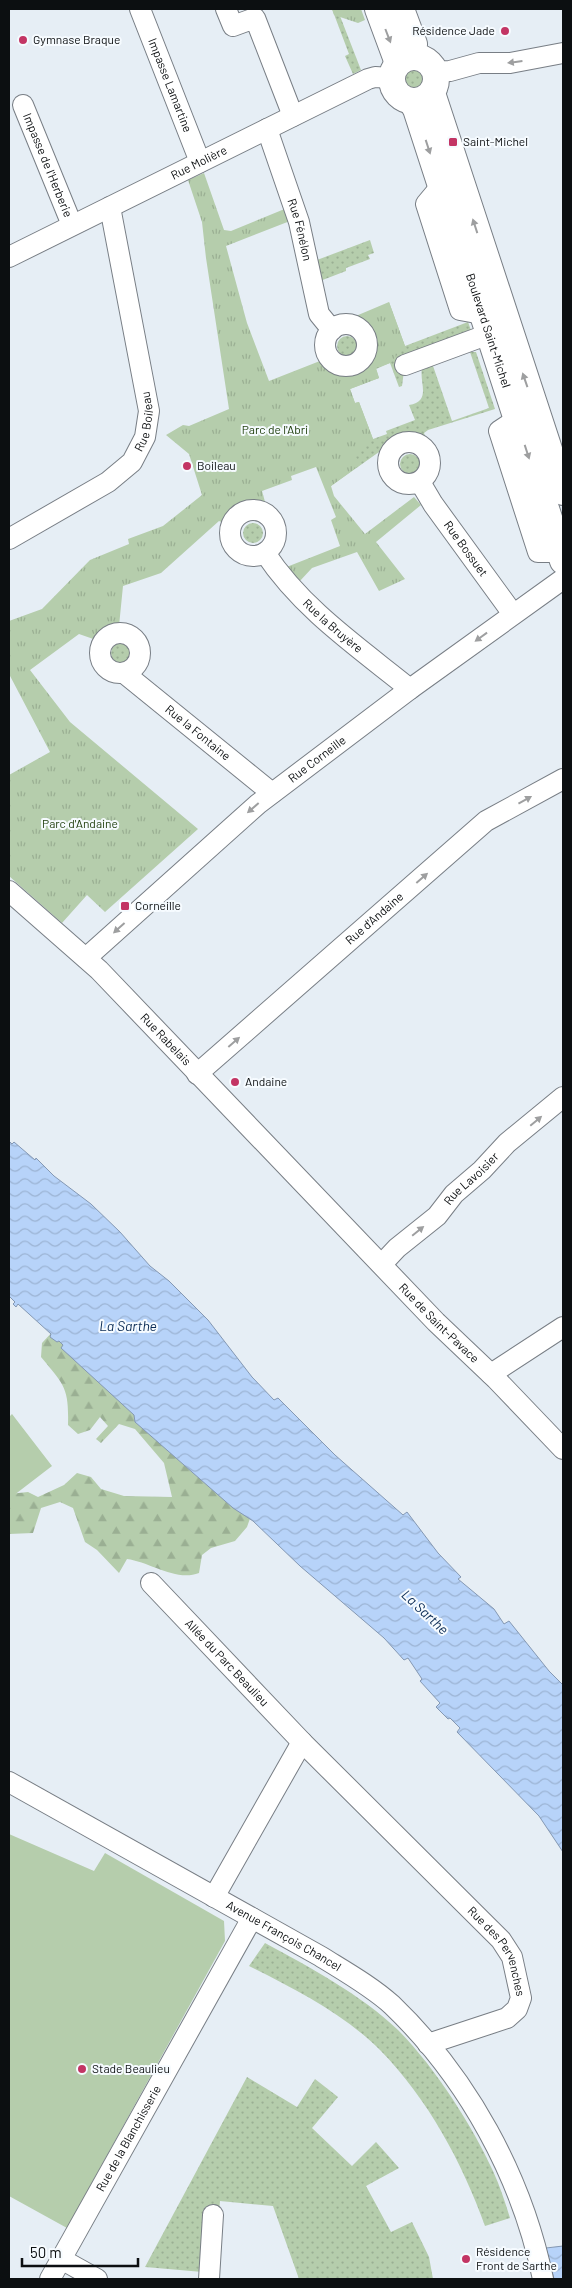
<svg xmlns="http://www.w3.org/2000/svg" width="572" height="2288" font-family="Barlow,sans-serif">
	<style>
		.grass { fill: url(#grass-dots) }
		.forest { fill: url(#forest-firs) }
		.park { fill: url(#park-tufts) }
		.garden { fill: #b5cdac }
		.water { fill: url(#water-waves); stroke: #8498b3 }
		.lines { fill: none; stroke-linecap: round; stroke-linejoin: round }
		.minor-casing { stroke: #787e85; stroke-width: 22 }
		.major-casing { stroke: #787e85; stroke-width: 28 }
		.minor { stroke: #fff; stroke-width: 20 }
		.major { stroke: #fff; stroke-width: 26 }
		.oneway { fill: #9e9fa0 }
		.poi-dot { fill: #c33564; stroke: #f6fbff; stroke-width: 2 }
		.labels { text-anchor: middle; stroke-width: 4; stroke-linejoin: round; paint-order: stroke }
		.poi-label { font-size: 12px; fill: #0c0f11; stroke: #f6fbff; text-anchor: start }
		.street-label { font-size: 12px; fill: #0c0f11; stroke: #f6fbff }
		.park-label { font-size: 12px; fill: #1a3a07; stroke: #f6fbff }
		.water-label { font-size: 14px; font-style: italic; fill: #092a54; stroke: #f6fbff }
	</style>
	<defs>
		<pattern id="grass-dots" width="8" height="8" patternUnits="userSpaceOnUse" patternTransform="scale(1.25)"><rect width="8" height="8" fill="#b5cdac"/><path d="M2 2h.1M6 6h.1" fill="none" stroke="#9aaf93" stroke-width="1.8" stroke-linecap="round"/></pattern>
		<pattern id="forest-firs" width="22" height="20" patternUnits="userSpaceOnUse" patternTransform="scale(1.25)"><rect width="22" height="20" fill="#b5cdac"/><path d="M5 1l3.5 6h-7zM16 11l3.5 6h-7z" fill="#9aaf93"/></pattern>
		<pattern id="park-tufts" width="24" height="20" patternUnits="userSpaceOnUse" patternTransform="scale(1.25)"><rect width="24" height="20" fill="#b5cdac"/><path d="M3 7l-1-3M5 7V3M7 7l1-3M15 17l-1-3M17 17v-4M19 17l1-3" fill="none" stroke="#9aaf93"/></pattern>
		<pattern id="water-waves" width="16" height="10" patternUnits="userSpaceOnUse" patternTransform="scale(1.25)"><rect width="16" height="10" fill="#b7d3f9"/><path d="M0 5q4-4 8 0t8 0" fill="none" stroke="#9cb4d4"/></pattern>
	</defs>
	<rect width="100%" height="100%" fill="#e6eef5"/>
	<path class="grass" d="M332,9L340,16L361,70L353,74L345,56L349,54Z
		M400 79a13 13 0 1 1 26 0a13 13 0 1 1-26 0Z
		M370,240L374,253L368,255L370,259L346,268V271L320,281L317,260Z
		M389,302L405,346L468,322L472,333L404,371L402,386L399,387L390,363L376,369L379,378L350,389L355,403L359,402L373,439L387,434L386,431L415,420L409,405C432,401 419,383 422,368L432,363L452,421L489,408L470,352H476L495,409L428,430L424,433L431,451C427,449 425,445 421,444C406,436 390,446 386,462L379,452L331,486L317,394L362,373Z
		M337 346a10 10 0 1 1 20 0a10 10 0 1 1-20 0Z
		M400 464a10 10 0 1 1 20 0a10 10 0 1 1-20 0Z
		M243 533a10 10 0 1 1 20 0a10 10 0 1 1-20 0Z
		M111 653a10 10 0 1 1 20 0a10 10 0 1 1-20 0Z
		M265,1943C308,1966 363,1996 398,2030C434,2066 472,2125 493,2171C500,2186 505,2202 510,2218L485,2226C462,2162 428,2099 380,2050C344,2014 295,1989 249,1966Z
		M247,2077L297,2107L315,2079L338,2097L312,2128L352,2166L376,2142L399,2168L366,2186L391,2232L412,2222L429,2257L433,2279H299L273,2206L220,2201L214,2273L145,2267Z"/>
	<path class="forest" d="M55,1329L254,1507L247,1527L235,1541L211,1548L202,1555L199,1573C176,1582 150,1562 127,1559L119,1573L97,1550L85,1542L73,1508L60,1502L41,1508L33,1533L9,1534V1494L28,1492L38,1497L64,1485L77,1473L91,1477L101,1489L124,1496L172,1497L164,1463L135,1429L119,1424L101,1443L96,1439L108,1426L100,1417L90,1430L78,1434L68,1425C69,1387 64,1385 41,1357L42,1343Z"/>
	<path class="park" d="M332,9H361L365,20L358,23L334,15Z
		M204,173L224,230L231,231L287,208L290,221L226,246L247,323L269,381L325,359C344,370 349,372 367,359C373,336 368,326 344,321L389,302L405,346L390,363L376,368L379,378L350,389L355,403L359,402L373,439L355,456L361,464L331,486L334,496L365,534L414,497L421,505L376,542L405,579L379,591L357,552L312,568L299,582L284,568L340,546L331,520L336,517L316,467L291,476L292,480L262,491L267,509C246,508 242,510 228,525L219,521L161,573L123,586L119,626L99,641L79,634L30,670L70,722L198,829L105,912L87,895L62,923L9,876V775L50,752L9,674V621L42,609L90,560L129,544L128,539L163,526L202,495L189,454L166,435L183,425L189,426L229,409L206,258L202,222L188,180Z"/>
	<path class="garden" d="M12,1414L52,1466L9,1499V1417Z
		M9,1834L94,1871L105,1853L224,1921L225,1941L67,2228L9,2196Z"/>
	<path class="water" d="M9,1141L12,1144L14,1142L35,1160L36,1158L54,1176L91,1204L120,1232L150,1266L169,1281L208,1320L252,1377L274,1400L278,1398L335,1455L403,1515L407,1512L438,1553L461,1577L458,1579L494,1609L504,1624L509,1621L549,1671L563,1685V1852L539,1816L457,1732L460,1728L450,1718L448,1719L436,1707L440,1703L420,1681L422,1679L408,1658L404,1660L384,1638L300,1566L253,1521L233,1508L135,1422L134,1415L61,1348L63,1345L59,1341L57,1342L50,1337L51,1334L18,1304L16,1307L13,1304L15,1302L9,1296Z
		M563,2246V2279H554L546,2248Z"/>
	<g class="lines">
		<g class="minor-casing">
			<g id="minor">
				<path id="s1" d="M140,9L200,162"/>
				<path d="M226,9L233,26L255,18L293,116"/>
				<path d="M435,72L450,71L479,63H510L563,53"/>
				<path id="s2" d="M23,105L72,225"/>
				<path id="s3" d="M267,129L299,222L319,314L332,330"/>
				<path d="M441,186L426,204L460,310L482,314"/>
				<path id="s4" d="M9,257L368,79L375,77L391,78"/>
				<circle cx="346" cy="345" r="21"/>
				<path d="M405,365L489,334"/>
				<path d="M517,419L499,431L538,552H560"/>
				<circle cx="409" cy="463" r="21"/>
				<path id="s5" d="M420,482L433,504L513,614"/>
				<circle cx="253" cy="533" r="23"/>
				<path id="s6" d="M9,539L108,482L132,462L145,437L149,411L110,207"/>
				<path id="s7" d="M265,553C302,609 358,647 410,689"/>
				<circle cx="120" cy="653" r="20"/>
				<path id="s8" d="M124,673L272,793"/>
				<path id="s9" d="M9,891L99,970L436,1322L496,1379L563,1449"/>
				<path id="s10" d="M86,958L258,804L410,689L563,579"/>
				<path id="s11" d="M197,1074L486,821L563,779"/>
				<path id="s12" d="M382,1264L397,1248L437,1216L454,1194L482,1170L507,1143L563,1097"/>
				<path d="M491,1374L563,1327"/>
				<path id="s13" d="M151,1583L302,1742L501,1940L512,1957L521,1998L517,2009L507,2018L428,2044"/>
				<path id="s14" d="M9,1782L320,1956C344,1971 371,1986 392,2005C468,2078 522,2177 543,2279"/>
				<path d="M214,1897L302,1742"/>
				<path d="M61,2259L97,2279"/>
				<path id="s15" d="M50,2279L252,1918"/>
				<path d="M209,2279L213,2215"/>
			</g>
		</g>
		<g class="major-casing">
			<g id="major">
				<path d="M378,9L398,63"/>
				<path d="M401,9L414,44L413,57"/>
				<circle cx="414" cy="79" r="22"/>
				<path d="M432,93L563,492"/>
				<path id="s16" d="M412,102L416,109L563,561"/>
			</g>
		</g>
		<use href="#minor" class="minor"/>
		<use href="#major" class="major"/>
	</g>
	<defs><path id="oneway-solid" d="M-6-.8H1V-3.2L6.5 0L1 3.2V.8H-6Z" transform="scale(1.25)"/></defs>
	<g class="oneway">
		<use href="#oneway-solid" transform="translate(388 36) rotate(69)"/>
		<use href="#oneway-solid" transform="translate(515 62) rotate(173)"/>
		<use href="#oneway-solid" transform="translate(428 147) rotate(72)"/>
		<use href="#oneway-solid" transform="translate(475 226) rotate(-108)"/>
		<use href="#oneway-solid" transform="translate(525 380) rotate(-109)"/>
		<use href="#oneway-solid" transform="translate(527 452) rotate(72)"/>
		<use href="#oneway-solid" transform="translate(481 637) rotate(144)"/>
		<use href="#oneway-solid" transform="translate(525 800) rotate(-29)"/>
		<use href="#oneway-solid" transform="translate(253 808) rotate(139)"/>
		<use href="#oneway-solid" transform="translate(422 878) rotate(-41)"/>
		<use href="#oneway-solid" transform="translate(119 928) rotate(138)"/>
		<use href="#oneway-solid" transform="translate(234 1042) rotate(-41)"/>
		<use href="#oneway-solid" transform="translate(536 1121) rotate(-40)"/>
		<use href="#oneway-solid" transform="translate(418 1231) rotate(-39)"/>
	</g>
	<g class="poi-dot">
		<circle cx="505" cy="31" r="5"/>
		<circle cx="23" cy="40" r="5"/>
		<rect x="448" y="137" width="10" height="10" rx="2.5"/>
		<circle cx="187" cy="466" r="5"/>
		<rect x="120" y="901" width="10" height="10" rx="2.5"/>
		<circle cx="235" cy="1082" r="5"/>
		<circle cx="82" cy="2069" r="5"/>
		<circle cx="466" cy="2259" r="5"/>
	</g>
	<g class="labels">
		<g class="poi-label">
			<text x="495" y="35" text-anchor="end">Résidence Jade</text>
			<text x="33" y="44">Gymnase Braque</text>
			<text x="463" y="146">Saint-Michel</text>
			<text x="197" y="470">Boileau</text>
			<text x="135" y="910">Corneille</text>
			<text x="245" y="1086">Andaine</text>
			<text x="92" y="2073">Stade Beaulieu</text>
			<text x="476" y="2256">Résidence<tspan x="476" dy="14">Front de Sarthe</tspan></text>
		</g>
		<g class="street-label">
			<text dy="4" stroke="none"><textPath href="#s1" startOffset="82">Impasse Lamartine</textPath></text>
			<text dy="4" stroke="none"><textPath href="#s4" startOffset="212">Rue Molière</textPath></text>
			<text dy="4" stroke="none"><textPath href="#s2" startOffset="65">Impasse de l'Herberie</textPath></text>
			<text dy="4" stroke="none"><textPath href="#s3" startOffset="106">Rue Fénélon</textPath></text>
			<text dy="4" stroke="none"><textPath href="#s16" startOffset="241">Boulevard Saint-Michel</textPath></text>
			<text dy="4" stroke="none"><textPath href="#s6" startOffset="189">Rue Boileau</textPath></text>
			<text dy="4" stroke="none"><textPath href="#s5" startOffset="81">Rue Bossuet</textPath></text>
			<text dy="4" stroke="none"><textPath href="#s7" startOffset="100">Rue la Bruyère</textPath></text>
			<text dy="4" stroke="none"><textPath href="#s8" startOffset="95">Rue la Fontaine</textPath></text>
			<text dy="4" stroke="none"><textPath href="#s10" startOffset="305">Rue Corneille</textPath></text>
			<text dy="4" stroke="none"><textPath href="#s11" startOffset="236">Rue d'Andaine</textPath></text>
			<text dy="4" stroke="none"><textPath href="#s9" startOffset="216">Rue Rabelais</textPath></text>
			<text dy="4" stroke="none"><textPath href="#s12" startOffset="124">Rue Lavoisier</textPath></text>
			<text dy="4" stroke="none"><textPath href="#s9" startOffset="610">Rue de Saint-Pavace</textPath></text>
			<text dy="4" stroke="none"><textPath href="#s13" startOffset="110">Allée du Parc Beaulieu</textPath></text>
			<text dy="4" stroke="none"><textPath href="#s14" startOffset="315">Avenue François Chancel</textPath></text>
			<text dy="4" stroke="none"><textPath href="#s13" startOffset="508">Rue des Pervenches</textPath></text>
			<text dy="4" stroke="none"><textPath href="#s15" startOffset="161">Rue de la Blanchisserie</textPath></text>
		</g>
		<g class="park-label">
			<text x="275" y="434">Parc de l'Abri</text>
			<text x="80" y="828">Parc d'Andaine</text>
		</g>
		<g class="water-label">
			<text x="128" y="1331">La Sarthe</text>
			<text transform="translate(425 1612) rotate(43)" y="5">La Sarthe</text>
		</g>
	</g>
	<rect width="572" height="2288" fill="none" stroke="#0c0f11" stroke-width="20"/>
	<path d="M22 2258v8h116v-8" fill="none" stroke="#0c0f11" stroke-width="2.5"/>
	<text x="30" y="2258" font-size="15" fill="#0c0f11" stroke="#f6fbff" stroke-width="4" paint-order="stroke">50 m</text>
</svg>
